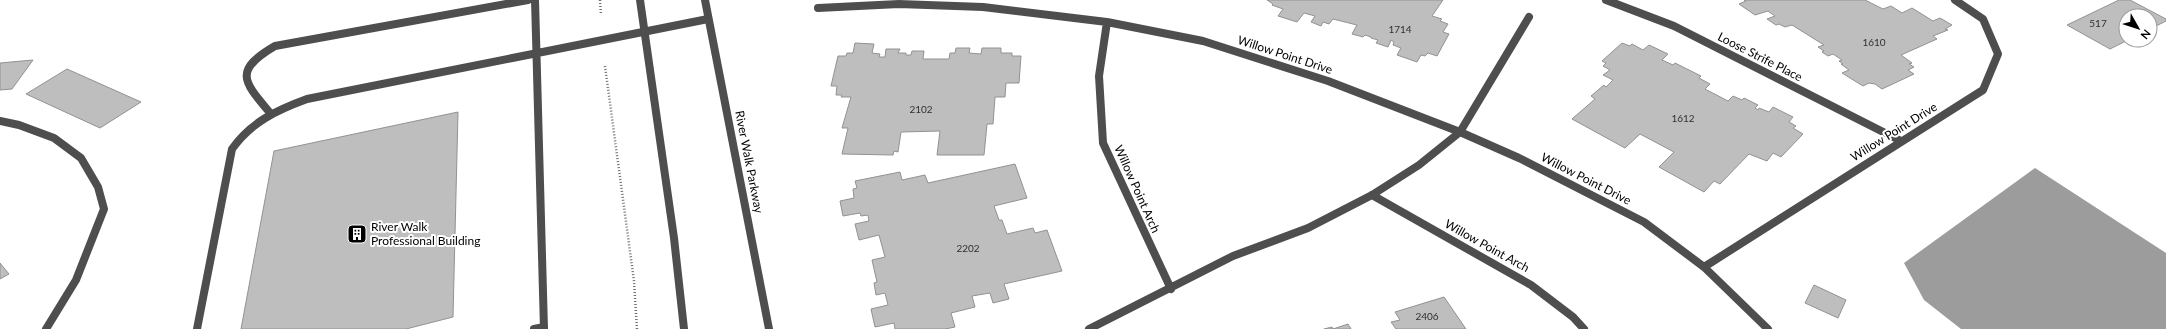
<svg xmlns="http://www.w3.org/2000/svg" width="2166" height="329" font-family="Lato,sans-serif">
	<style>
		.water { fill: #9c9c9c }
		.building { fill: #bebebe; stroke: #929292 }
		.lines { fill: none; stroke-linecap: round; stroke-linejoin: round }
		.path { stroke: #707070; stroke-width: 2.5; stroke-dasharray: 1 2; stroke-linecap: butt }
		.service { stroke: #4e4e4e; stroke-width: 8 }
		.minor { stroke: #4e4e4e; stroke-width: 8 }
		.tertiary { stroke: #4e4e4e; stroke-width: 8 }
		.labels { text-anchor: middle; stroke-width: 4; stroke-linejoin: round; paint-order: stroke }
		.number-label { font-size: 10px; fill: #303030 }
		.street-label { font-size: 12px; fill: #000; stroke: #fff }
		.poi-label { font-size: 12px; fill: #000; stroke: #fff; text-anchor: start }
	</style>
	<rect width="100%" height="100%" fill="#fff"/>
	<path class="water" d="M2035,168L2166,253V329H1961L1924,300L1904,263Z"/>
	<path class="building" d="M1267,0H1443L1432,16L1442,19L1440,21L1448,24L1443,32L1449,34L1437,56L1428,53L1425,56L1421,55L1417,62L1397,55L1401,48L1393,45L1394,42L1391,40L1388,47L1376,43L1378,40L1371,38V37L1365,35L1363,37L1352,34L1357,25L1333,19L1329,24L1323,22L1321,26L1311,22L1315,16L1304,13L1297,22L1278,16L1283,9L1272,5L1273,4Z
		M1744,0H1865L1883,9L1891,6L1902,13L1912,8L1933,21L1940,18L1952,25L1945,29L1948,30L1933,36L1937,39L1901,55L1912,63L1909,64L1914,67L1908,70L1914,74L1882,89L1875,84L1869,83L1863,86L1842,73L1849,70L1841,64H1843L1839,61L1842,60L1833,54L1828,56L1822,52L1824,51L1818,47L1824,45L1792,25L1785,27L1779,24L1776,25L1767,19L1775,16L1768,11L1755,15L1739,4L1746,1Z
		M2119,0H2130L2166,19V21L2150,29V16H2126V40H2128L2110,49L2067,25Z
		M855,43L874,44L872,53L880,54L879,57H885L886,49H900L898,53H906V55H911L912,51H924L923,59H949L950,53H955L956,48H970L969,53L981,54L982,48H1001V53H1012V56H1021L1019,83H1006L1005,97H995L993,124H987L984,155H937L940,131L901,132L898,152L894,151L893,155L842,154L848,128H842L851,97H841L842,95H836L837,86H831L838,56H846L847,53H853Z
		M1622,43L1630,46L1632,44L1643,50L1649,45L1668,54L1662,60L1673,65L1675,63L1701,76L1699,78L1710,84L1705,89L1728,101L1733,96L1742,100L1744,98L1758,105L1755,108L1758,110L1759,108L1769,112L1773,107L1793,117L1789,122L1796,126L1793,128L1803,134L1781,157L1773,153L1767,161L1749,154L1720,184L1714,181L1704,192L1659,167L1674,152L1640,134L1625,148L1572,119L1595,99L1591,96L1604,85L1606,87L1613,80L1603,75L1610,70L1603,66L1606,63L1602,61Z
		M33,60L12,89L0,90V63Z
		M67,69L141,102L100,128L26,94Z
		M458,112L453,317L406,329H241L274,151Z
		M1015,164L1027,198L994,206L999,220H1002L1007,234L1033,228L1035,233L1047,230L1062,271L1004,284L1009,299L993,303L990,293L972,296L975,307L951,313L955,327L945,329H895L894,323L875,327L871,309L888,305L885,293L876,295L874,283L877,282L872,260L885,257L879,235L859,240L855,224L869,221L868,215L861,216L860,213L843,216L840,201L854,198L853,189L857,188L855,181L900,172L902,180L925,175L928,183Z
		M0,263L9,274L0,279Z
		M1814,285L1846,300L1838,318L1805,303Z
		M1444,297L1466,329H1396L1391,322L1400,320L1395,312Z
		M1348,324L1351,329H1324L1332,327L1333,329Z"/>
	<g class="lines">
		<path class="path" d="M600,0L601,15
			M605,66L634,281L637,329"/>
		<path class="service" d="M535,0L544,329
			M271,114C244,82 232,71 275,46L528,0
			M0,121L19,125L54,138L81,158L98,187L104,209L76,280L46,329
			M197,329L232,149C251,122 277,110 307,99L708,19
			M534,329L544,327"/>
		<path class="minor" d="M1606,0L1674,26L1901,141
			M818,8L899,4L983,7L1107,22L1203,41L1328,81L1460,132L1519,158L1644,222L1704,267L1768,329
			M1107,22L1099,76L1103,143L1171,289
			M1372,195L1531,285L1573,317L1584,329
			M1704,267L1983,90L1998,54L1983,19L1955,0
			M1089,329L1233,256L1308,228L1372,195L1419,165L1460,132L1529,17"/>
		<path class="tertiary" d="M640,0L674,238L684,329
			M705,0L769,329"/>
	</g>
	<defs>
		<g id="building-square" transform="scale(1)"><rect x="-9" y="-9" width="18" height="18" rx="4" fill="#000" stroke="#fff"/><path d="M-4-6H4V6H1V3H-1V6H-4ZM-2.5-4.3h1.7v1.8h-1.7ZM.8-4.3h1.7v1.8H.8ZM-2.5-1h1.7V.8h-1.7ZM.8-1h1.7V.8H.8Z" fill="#fff"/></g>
	</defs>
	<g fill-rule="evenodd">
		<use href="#building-square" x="357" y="234"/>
	</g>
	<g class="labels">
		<g class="number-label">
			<text x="2098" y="27">517</text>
			<text x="1400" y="33">1714</text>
			<text x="1874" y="46">1610</text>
			<text x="921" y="113">2102</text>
			<text x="1683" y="122">1612</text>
			<text x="968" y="252">2202</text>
			<text x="1427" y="320">2406</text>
		</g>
		<g class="street-label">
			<text transform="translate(1285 55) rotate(18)" y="4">Willow Point Drive</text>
			<text transform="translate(1760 57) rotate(27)" y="4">Loose Strife Place</text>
			<text transform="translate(1894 132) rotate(-32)" y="4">Willow Point Drive</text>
			<text transform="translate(749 162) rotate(79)" y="4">River Walk Parkway</text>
			<text transform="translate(1586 179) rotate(27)" y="4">Willow Point Drive</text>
			<text transform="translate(1137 189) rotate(66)" y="4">Willow Point Arch</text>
			<text transform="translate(1487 246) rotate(29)" y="4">Willow Point Arch</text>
		</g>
		<g class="poi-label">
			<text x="371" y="231">River Walk<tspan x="371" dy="14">Professional Building</tspan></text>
		</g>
	</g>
	<g transform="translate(2138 28) rotate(129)"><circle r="19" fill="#ffffff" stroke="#999999"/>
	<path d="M0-3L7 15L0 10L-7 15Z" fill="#000000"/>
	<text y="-6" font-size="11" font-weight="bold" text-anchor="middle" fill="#000000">N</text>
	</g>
</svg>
